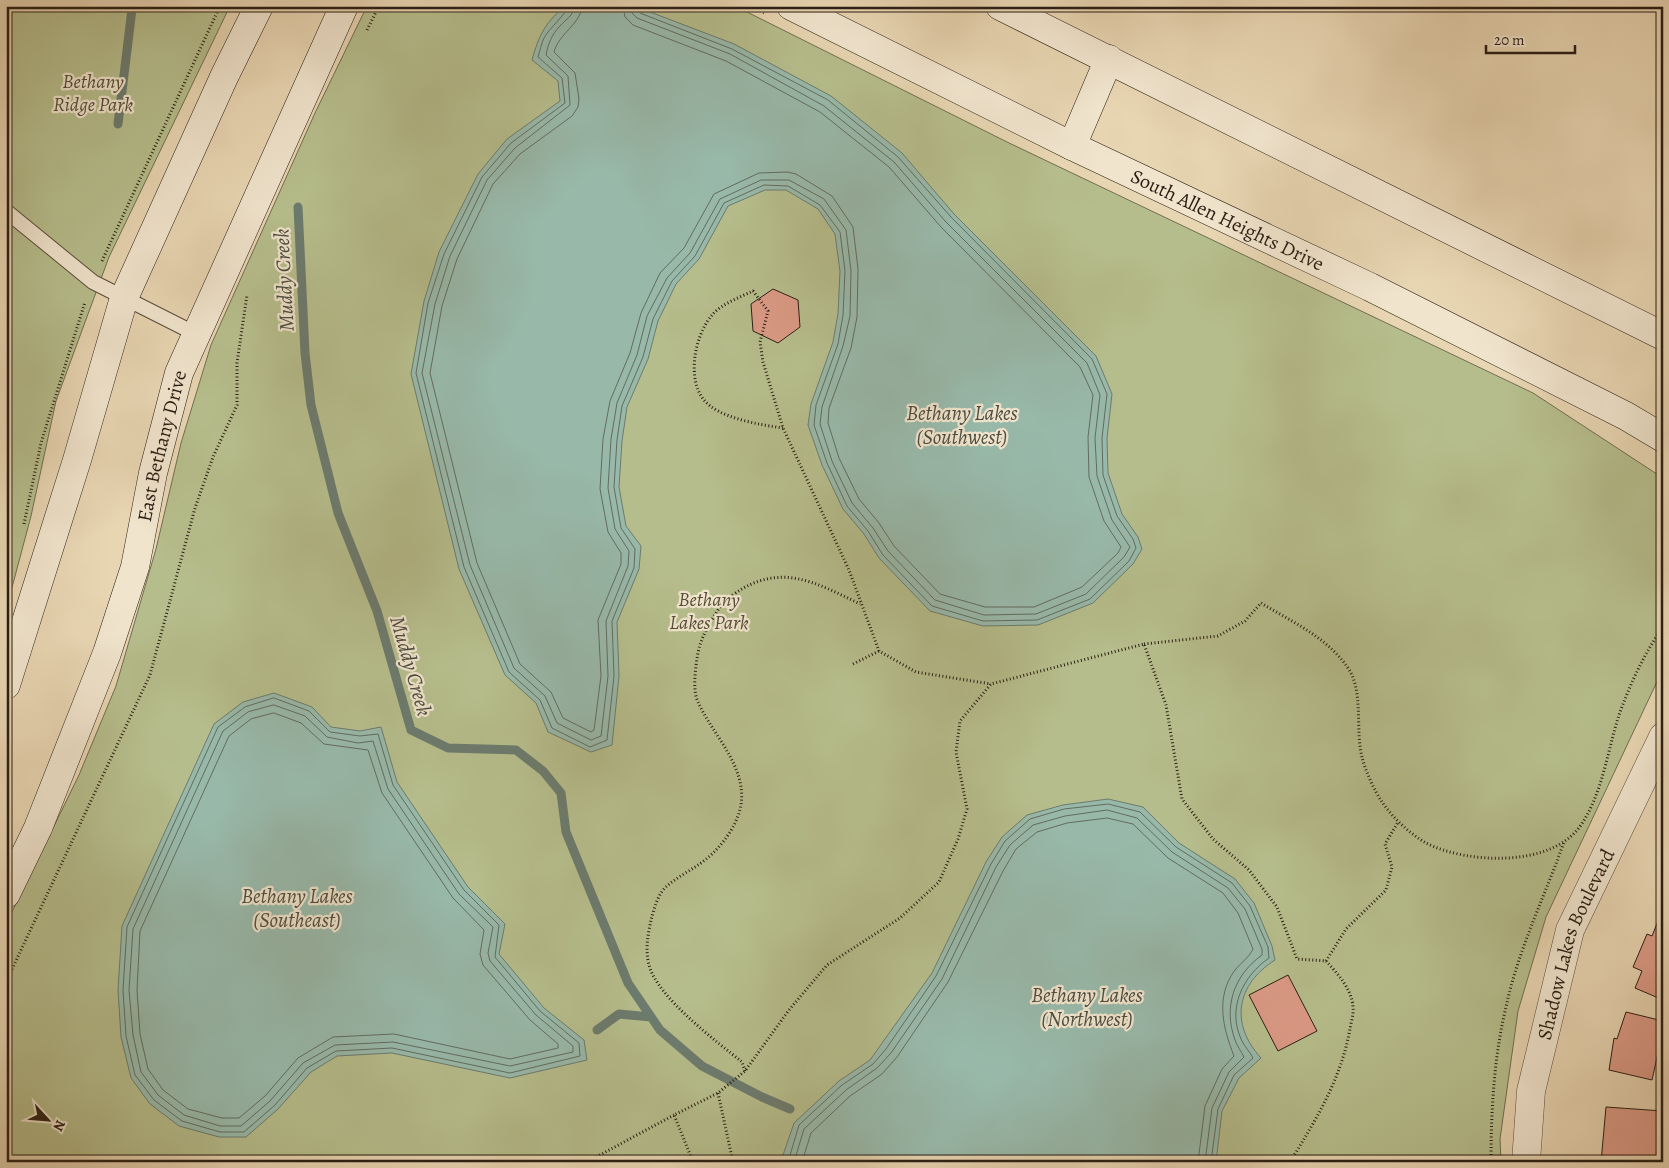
<svg xmlns="http://www.w3.org/2000/svg" width="1669" height="1168" font-family="Alegreya,serif">
	<style>
		.green { fill: #b6bd8c; stroke: #706e50 }
		.water { fill: #98b9aa; stroke: #6c7b6e }
		.lines { fill: none; stroke-linecap: round; stroke-linejoin: round }
		.shore { stroke: #626c5f; stroke-width: 1 }
		.stream { stroke: #6c7b6e; stroke-width: 9 }
		.building { fill: #db9a86; stroke: #2b1f14 }
		.service-casing { stroke: #5a4c3c; stroke-width: 16 }
		.minor-casing { stroke: #5a4c3c; stroke-width: 29 }
		.secondary-casing { stroke: #2b1f14; stroke-width: 29 }
		.path { stroke: #2b1f14; stroke-width: 3; stroke-dasharray: 1 2.5; stroke-linecap: butt }
		.service { stroke: #f0e4cd; stroke-width: 14 }
		.minor { stroke: #f0e4cd; stroke-width: 28 }
		.secondary { stroke: #f0e4cd; stroke-width: 28 }
		.labels { text-anchor: middle; stroke-width: 4.5; stroke-linejoin: round; paint-order: stroke }
		.park-label { font-size: 20px; font-style: italic; fill: #554e38; stroke: #f0e4cd }
		.street-label { font-size: 20px; fill: #2b1f14; stroke: #f0e4cd }
		.water-label { font-size: 21px; font-style: italic; fill: #4c4d41; stroke: #f0e4cd }
	</style>
	<rect width="100%" height="100%" fill="#e8d5b2"/>
	<filter id="stains"><feTurbulence type="fractalNoise" baseFrequency=".004" numOctaves="4"/><feColorMatrix values="0 0 0 0 .2 0 0 0 0 .09 0 0 0 0 .02 0 0 0 .5 -.17"/></filter>
	<radialGradient id="worn" r=".72"><stop offset=".6" stop-color="#630" stop-opacity="0"/><stop offset="1" stop-color="#630" stop-opacity=".3"/></radialGradient>
	<path class="green" d="M6,6H230L109,257L56,401L31,516L6,610Z
		M367,6H735L1007,142L1533,393L1663,478V669L1546,917L1518,1011L1500,1139L1501,1162H6V924L79,775L116,686L156,549L181,443L211,345L315,113Z"/>
	<path class="water" d="M565,6L637,7L734,44L831,96L902,153L954,214L1096,356L1112,394L1107,438L1108,473L1122,514L1138,537L1142,549L1133,564L1093,603L1038,625L983,626L930,611L879,558L864,534L843,509L822,465L808,425L811,404L833,342L838,314L840,271L835,234L818,209L786,190H765L728,206L699,259L676,284L658,321L648,359L627,407L622,441L619,487L626,526L641,546L639,569L617,622L619,676L612,745L591,752L548,732L536,703L505,675L459,569L411,374L424,301L439,252L478,174L507,139L560,101L558,81L532,60C539,35 545,23 565,6Z
		M274,693L312,707L331,727L360,731L381,727L397,782L468,887L505,924L499,954L544,1008L584,1040L587,1060L510,1078L392,1053L337,1056L311,1072L278,1109L246,1137H219L179,1126L150,1104L131,1078L121,1037L118,990L122,926L214,724L243,702Z
		M1108,799L1143,807L1179,843L1235,879L1254,903L1272,946L1275,960C1237,984 1229,1023 1261,1058L1239,1078L1222,1111L1216,1162H783V1155L794,1123L839,1081L870,1060L932,973L986,862L1002,837L1027,815L1063,805Z"/>
	<g class="lines">
		<path class="shore" d="M568,6C567,14 549,28 544,38C541,44 540,51 538,57L562,78L565,103L511,143L482,177L444,254L428,303L416,373L464,567L509,672L540,700L552,728L590,747L607,740L614,676L612,621L634,568L635,549L621,528L614,487L617,440L622,406L643,357L653,319L672,281L695,256L724,203L764,185L788,186L820,205L840,232L845,271L843,315L838,344L816,405L814,425L827,463L847,506L868,531L883,555L932,606L983,621L1037,620L1090,599L1129,561L1136,548L1133,539L1117,516L1103,475L1102,438L1107,394L1092,359L951,217L898,157L828,100L732,49L640,13L637,6
			M574,6C574,16 566,19 560,26C552,34 548,44 546,55L568,76L570,105L515,148L487,180L450,256L435,304L422,373L470,565L514,668L545,696L557,723L591,740L601,736L608,676L606,621L628,566L629,551L615,529L608,488L611,439L617,403L637,355L647,316L667,278L690,253L720,199L761,180H789L824,199L846,230L851,271L850,316L843,346L822,407L820,424L832,461L852,503L873,528L888,551L935,600L984,615L1036,614L1086,594L1124,557L1130,547L1112,520L1097,476L1095,438L1100,395L1087,363L946,222L894,162L824,106L730,54L637,18L632,13L630,6
			M582,6C581,24 559,33 554,52L575,73L579,99L578,107L572,116L520,154L493,184L457,259L442,306L430,373L477,563L520,664L551,692L563,718L591,732L594,730L601,676L598,620L621,564V553L608,532L600,489L603,439L610,401L630,353L641,313L660,273L684,248L714,194L759,173L787,172L796,174L832,196L853,227L858,269L857,317L851,348L829,408L828,423L839,458L859,499L879,523L894,546L940,594L985,607H1034L1082,587L1118,553L1121,547L1104,521L1089,477L1088,437L1093,395L1080,367L941,227L889,167L820,112L726,61L633,25L625,17L623,6
			M274,698L309,711L330,732L360,736L378,734L393,785L464,890L499,925L495,957L540,1011L579,1043L580,1056L510,1073L392,1048L336,1051L307,1068L275,1105L244,1132H220L182,1121L154,1100L135,1075L126,1036L123,990L127,927L218,727L245,707Z
			M274,705L305,716L327,737L358,743L373,741L388,789L459,894L493,927L488,953L490,961L536,1015L573,1046V1052L510,1066L393,1042L335,1045L303,1063L270,1101L241,1126H220L184,1115L158,1095L141,1072L133,1035L129,990L133,929L223,731L248,712Z
			M274,713L301,723L324,744L368,750L382,793L453,898L484,930L480,954L483,965L530,1020L558,1044V1048L510,1059L394,1034L333,1037L298,1058L265,1096L239,1118H222L188,1109L163,1090L148,1069L140,1034L137,990L140,931L229,736L251,719Z
			M788,1162L799,1125L842,1085L873,1064L886,1049L936,976L991,864L1005,841L1030,819L1064,809L1108,804L1140,812L1176,847L1232,883L1250,906L1268,947L1269,958C1243,976 1226,1009 1242,1041C1245,1047 1250,1052 1253,1058L1234,1075L1218,1109L1211,1162
			M794,1162L804,1129L846,1090L877,1068L891,1053L942,979L996,867L1010,845L1033,825L1065,816L1107,810L1137,818L1172,852L1228,888L1245,909L1262,949V955C1234,975 1223,1007 1235,1040C1237,1046 1241,1051 1244,1057L1229,1072L1212,1108L1205,1162
			M802,1162L811,1133L850,1096L882,1074L897,1057L948,982L1003,871L1016,849L1037,832L1067,823L1107,818L1133,824L1168,858L1223,893L1238,913L1253,949C1250,956 1241,963 1235,970C1215,997 1223,1028 1234,1056L1222,1069L1205,1106L1198,1162"/>
		<path class="stream" d="M118,124L132,9L130,6
			M298,207L305,353L311,405L338,513L377,611L411,730L448,748L516,750L543,771L561,793L566,832L628,983L660,1030L702,1066L762,1097L790,1109
			M597,1030L619,1014L651,1017"/>
	</g>
	<path class="building" d="M773,289L798,300L800,327L778,343L753,331L751,304Z
		M1658,921L1663,923V1000L1635,988L1642,971L1633,967L1647,934L1652,936Z
		M1288,975L1317,1031L1278,1051L1249,995Z
		M1626,1012L1663,1021V1054L1658,1053L1652,1080L1609,1070L1614,1038L1617,1039Z
		M1606,1107L1663,1111V1162H1601Z"/>
	<g class="lines">
		<g class="service-casing">
			<path id="service" d="M6,211L93,282L198,335"/>
		</g>
		<g class="minor-casing">
			<g id="minor">
				<path id="s1" d="M1526,1162L1531,1091L1570,930L1663,737"/>
			</g>
		</g>
		<g class="secondary-casing">
			<g id="secondary">
				<path id="s2" d="M791,6L1072,146L1370,287L1626,416L1663,438"/>
				<path d="M1000,6L1663,336"/>
				<path d="M1072,146L1109,59"/>
				<path d="M6,685L77,460L124,298L224,77L259,6"/>
				<path id="s3" d="M6,894L38,828L107,653L135,567L153,473L179,373L344,6"/>
			</g>
		</g>
		<path class="path" d="M751,6L764,13
			M367,30L379,6
			M102,261L220,6
			M783,428C761,425 718,418 704,400C686,378 695,334 713,314C722,304 740,297 753,291L768,311L760,342L763,362L783,428L849,570L879,651L916,672L991,684
			M24,524L41,443L85,302
			M1144,644L1218,636L1245,621L1261,603C1292,622 1327,637 1348,668C1364,691 1355,731 1362,757C1365,770 1374,790 1382,802C1393,818 1409,833 1426,843C1467,864 1552,868 1581,825C1603,792 1607,752 1619,715C1630,684 1644,654 1663,627
			M853,664L879,651
			M1326,961L1346,929L1386,890L1392,867L1385,844L1398,822
			M6,982L150,675L195,508L213,457L237,405V363L247,295
			M745,1071L742,1062C716,1041 657,997 649,965C645,950 648,934 651,920C654,909 658,893 667,886C676,878 688,872 698,865C717,853 737,828 741,805C747,766 712,734 698,702C693,691 695,676 696,665C698,651 700,641 707,629C715,614 720,604 734,594C780,562 815,582 860,604
			M718,1093L733,1162
			M587,1162L674,1115
			M693,1162L674,1115L718,1093L745,1071L789,1010L827,965L900,918L939,882L958,839L967,809L956,752L960,721L991,684L1144,644L1166,705L1182,799L1213,839L1249,870L1277,907L1297,959L1326,961C1337,973 1352,989 1353,1007C1354,1014 1351,1022 1350,1029C1341,1079 1316,1120 1290,1162
			M1491,1162C1491,1110 1494,1057 1506,1007C1518,950 1545,896 1564,842"/>
		<use href="#service" class="service"/>
		<use href="#minor" class="minor"/>
		<use href="#secondary" class="secondary"/>
	</g>
	<g class="labels">
		<g class="park-label">
			<text x="93" y="88">Bethany<tspan x="93" dy="23">Ridge Park</tspan></text>
			<text x="709" y="606">Bethany<tspan x="709" dy="23">Lakes Park</tspan></text>
		</g>
		<g class="street-label">
			<text dy="7" stroke="none"><textPath href="#s2" startOffset="486">South Allen Heights Drive</textPath></text>
			<text dy="7" stroke="none"><textPath href="#s3" startOffset="476">East Bethany Drive</textPath></text>
			<text dy="7" stroke="none"><textPath href="#s1" startOffset="225">Shadow Lakes Boulevard</textPath></text>
		</g>
		<g class="water-label">
			<text transform="translate(284 280) rotate(-93)" y="7">Muddy Creek</text>
			<text x="962" y="420">Bethany Lakes<tspan x="962" dy="24">(Southwest)</tspan></text>
			<text transform="translate(411 666) rotate(74)" y="7">Muddy Creek</text>
			<text x="297" y="903">Bethany Lakes<tspan x="297" dy="24">(Southeast)</tspan></text>
			<text x="1087" y="1002">Bethany Lakes<tspan x="1087" dy="24">(Northwest)</tspan></text>
		</g>
	</g>
	<rect width="1669" height="1168" fill="none" stroke="#e8d5b2" stroke-width="25"/>
	<rect x="8" y="8" width="1654" height="1153" fill="none" stroke="#2b1f14" stroke-width="2.5"/>
	<rect x="12" y="12" width="1644" height="1143" fill="none" stroke="#2b1f14"/>
	<g transform="translate(48 1120) rotate(116)" stroke="#f0e4cd" stroke-width="4" paint-order="stroke">
	<path d="M0-4L9 19L0 12L-9 19Z" fill="#2b1f14"/>
	<text y="-8" font-size="14" font-weight="bold" text-anchor="middle" fill="#2b1f14">N</text>
	</g>
	<path d="M1486 45v8h89v-8" fill="none" stroke="#2b1f14" stroke-width="2.5"/>
	<text x="1494" y="45" font-size="15" fill="#2b1f14" stroke="#f0e4cd" stroke-width="4" paint-order="stroke">20 m</text>
	<rect width="100%" height="100%" filter="url(#stains)"/>
	<rect width="100%" height="100%" fill="url(#worn)"/>
</svg>
